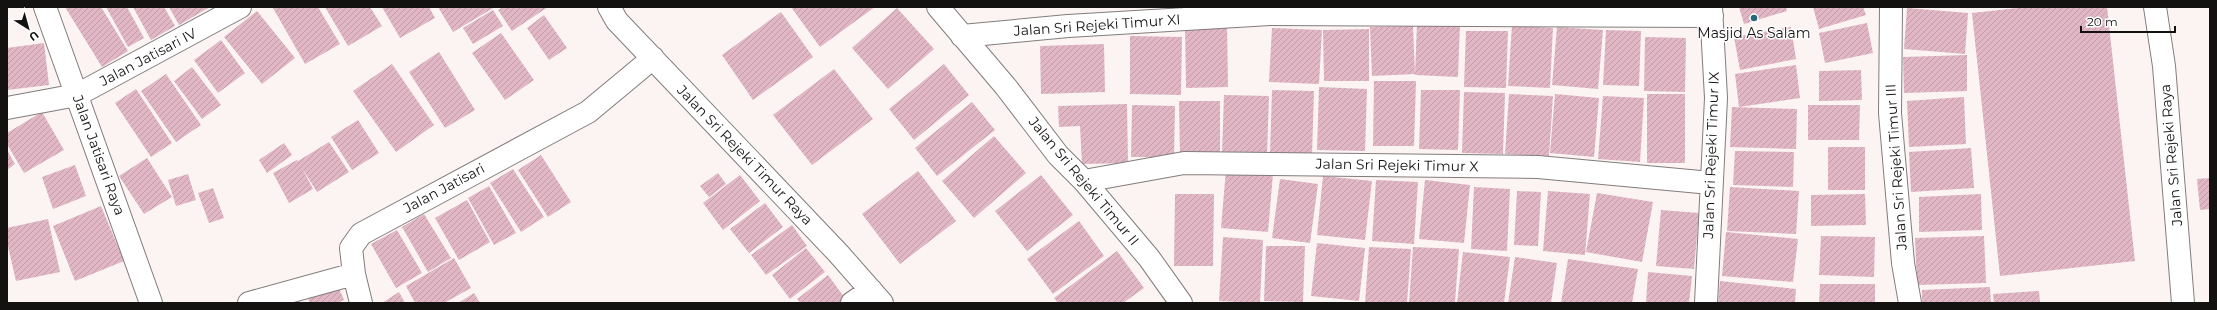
<svg xmlns="http://www.w3.org/2000/svg" width="2217" height="310" font-family="Montserrat,sans-serif">
	<style>
		.building { fill: url(#building-hatch) }
		.lines { fill: none; stroke-linecap: round; stroke-linejoin: round }
		.minor-casing { stroke: #827c7b; stroke-width: 24 }
		.minor { stroke: #fff; stroke-width: 22 }
		.poi-dot { fill: #246979; stroke: #fff; stroke-width: 1.5 }
		.labels { text-anchor: middle; stroke-width: 3; stroke-linejoin: round; paint-order: stroke }
		.street-label { font-size: 14px; fill: #141211; stroke: #fff }
		.poi-label { font-size: 14px; fill: #141211; stroke: #fff }
	</style>
	<defs>
		<pattern id="building-hatch" width="6" height="6" patternUnits="userSpaceOnUse"><rect width="6" height="6" fill="#e1b7c6"/><path d="M-1 1l2-2M0 6l6-6M5 7l2-2" fill="none" stroke="#c09ca9"/></pattern>
	</defs>
	<rect width="100%" height="100%" fill="#fbf4f3"/>
	<path class="building" d="M65,7H101L128,51L102,67Z
		M106,7H127L144,38L128,47Z
		M133,7H164L175,26L151,40Z
		M169,7H210L179,25Z
		M318,7L340,44L305,64L273,8Z
		M325,7H370L382,26L348,46Z
		M382,7H429L435,18L400,38Z
		M438,7H495L453,32Z
		M503,7H548L512,31L498,10Z
		M791,7H875L820,47Z
		M1739,7H1786L1787,11L1744,24Z
		M1813,7H1863L1866,15L1819,29Z
		M2027,7H2107L2135,261L2000,276L1972,13Z
		M897,8L934,49L888,89L852,48Z
		M1907,8L1968,13L1965,54L1904,49Z
		M493,10L503,26L473,44L463,28Z
		M257,11L295,58L262,84L224,37Z
		M781,12L813,57L753,100L722,55Z
		M544,15L567,48L549,60L527,28Z
		M1417,23L1460,24L1458,77L1415,75Z
		M1867,23L1873,53L1825,63L1819,33Z
		M1227,24L1228,87L1186,88L1185,26Z
		M1512,25L1553,28L1550,88L1508,86Z
		M1413,26L1415,74L1372,76L1370,27Z
		M1557,27L1603,30L1598,89L1552,85Z
		M1791,27L1796,59L1740,70L1734,37Z
		M1272,28L1322,30L1319,84L1269,82Z
		M1369,29V81H1324L1323,30Z
		M1606,30L1641,31L1639,86L1603,85Z
		M1466,31H1508L1506,88L1464,87Z
		M501,33L534,80L505,100L472,53Z
		M1130,36L1182,37L1181,95L1130,94Z
		M1645,37L1686,38L1685,92L1644,91Z
		M221,40L245,73L218,93L194,60Z
		M44,43L49,85L7,90V48Z
		M1104,44L1105,92L1041,94L1040,46Z
		M439,52L475,110L445,128L409,72Z
		M1967,55V91L1904,93L1903,57Z
		M392,64L434,125L396,152L353,91Z
		M944,64L969,95L914,140L889,109Z
		M1796,65L1800,98L1739,107L1735,74Z
		M192,67L221,105L202,119L174,81Z
		M834,69L873,119L812,165L773,115Z
		M1861,70L1862,100L1819,101V71Z
		M166,74L201,125L176,142L141,91Z
		M1374,81H1416L1414,146H1373Z
		M1319,87L1367,89L1365,151L1317,150Z
		M136,89L172,143L151,157L115,103Z
		M1272,90L1314,91L1312,155L1270,154Z
		M1421,90H1460L1458,150L1419,149Z
		M1464,92L1505,93L1503,154L1462,153Z
		M1509,94L1553,96L1549,156L1505,154Z
		M1555,94L1599,98L1594,157L1550,153Z
		M1647,94H1685V163H1647Z
		M1224,95L1269,96L1267,155L1222,154Z
		M1603,96L1644,98L1640,162L1598,159Z
		M1964,97L1966,144L1909,147L1907,101Z
		M1179,101H1220V158H1180Z
		M972,102L995,130L937,176L915,148Z
		M1127,104L1128,163L1082,164L1080,126L1059,127L1058,106Z
		M1132,105L1175,106L1174,157H1131Z
		M1808,105H1860L1859,140H1808Z
		M1732,107L1797,109L1796,149L1730,147Z
		M42,112L64,150L24,173L7,144V133Z
		M358,120L379,153L352,170L331,137Z
		M994,136L1026,173L974,218L942,181Z
		M329,142L349,172L317,192L302,168L313,189L289,203L273,173L297,160L298,161Z
		M284,143L292,155L267,173L259,160Z
		M1828,147H1865V190H1828Z
		M1971,148L1974,188L1911,192L1909,152Z
		M7,150L15,164L7,170Z
		M1735,151L1794,152L1793,187L1733,185Z
		M541,155L571,202L548,217L518,170Z
		M147,158L172,197L144,214L119,176Z
		M75,165L86,196L53,209L42,177Z
		M513,169L544,217L521,232L490,183Z
		M1226,169L1273,174L1268,232L1221,228Z
		M918,171L956,221L900,264L862,214Z
		M718,173L726,184L709,197L700,186Z
		M188,174L196,200L176,206L168,180Z
		M740,175L760,201L723,230L703,203Z
		M1041,175L1073,215L1027,251L995,211Z
		M1323,176L1372,181L1365,240L1317,235Z
		M2210,178V209L2200,210L2197,179Z
		M1280,179L1318,184L1310,243L1272,238Z
		M1376,180L1418,182L1414,244L1372,241Z
		M1425,180L1470,185L1464,243L1419,239Z
		M489,186L516,233L494,245L468,198Z
		M1474,187L1510,189L1507,251L1471,249Z
		M1730,187L1799,191L1796,234L1727,231Z
		M213,188L224,218L209,223L198,193Z
		M1517,191L1541,192L1538,246L1514,245Z
		M1548,191L1590,194L1585,255L1543,251Z
		M1597,193L1653,202L1642,262L1586,252Z
		M1175,194H1214L1213,266H1174Z
		M1865,194L1866,225L1811,226V195Z
		M1981,194L1982,230L1919,232V197Z
		M467,200L490,242L459,260L435,218Z
		M765,203L783,227L749,253L730,229Z
		M101,206L124,261L75,281L53,226Z
		M1661,210L1699,213L1694,269L1656,266Z
		M424,214L451,258L428,272L402,227Z
		M48,219L60,272L16,281L7,242V228Z
		M1079,221L1104,256L1053,294L1027,259Z
		M792,225L807,246L766,275L751,255Z
		M397,230L422,273L396,288L371,244Z
		M1726,232L1798,239L1793,282L1722,276Z
		M1821,236L1875,237L1874,277L1819,275Z
		M1984,236L1986,283L1917,285L1915,238Z
		M1223,237L1263,240L1260,303L1219,301Z
		M1317,243L1365,248L1359,301L1311,296Z
		M1266,246H1305L1303,302L1264,301Z
		M1369,247L1411,249L1407,303H1365Z
		M1413,247L1459,249L1455,303H1409Z
		M806,248L825,272L790,299L772,275Z
		M1117,251L1144,288L1123,303H1058L1054,298Z
		M1463,252L1510,257L1504,303H1457Z
		M1515,257L1557,263L1551,303H1508Z
		M454,258L471,288L444,303H415L406,286Z
		M1568,259L1638,269L1632,303H1561Z
		M1648,272L1692,276L1689,303H1646Z
		M828,275L847,301L845,303H800L797,299Z
		M336,281L344,300L337,303H310L306,294Z
		M1720,281L1796,289L1795,303H1718Z
		M1820,284H1875V303H1819Z
		M1990,287L1991,303H1922V290Z
		M2039,291L2040,303H1994L1993,294Z
		M399,292L405,303H382Z
		M474,293L480,303H458Z"/>
	<g class="lines">
		<g class="minor-casing">
			<path id="minor" d="M45,7L151,303
				M609,7L617,21L838,253L882,303
				M938,7L1006,87L1058,155L1084,181L1149,258L1181,303
				M1891,7L1890,113L1903,263L1910,303
				M2155,7L2164,66L2183,303
				M962,36L1068,26L1270,14L1712,16
				M7,108L77,95L240,7
				M1084,181L1184,163L1538,167L1711,183
				M249,303L354,274
				M361,303L354,274L351,248L361,234L588,112L653,58
				M852,303L871,290
				M1706,303L1716,98L1711,7"/>
		</g>
		<use href="#minor" class="minor"/>
	</g>
	<circle class="poi-dot" cx="1754" cy="18" r="4"/>
	<g class="labels">
		<g class="street-label">
			<text transform="translate(1097 25) rotate(-4)" y="5">Jalan Sri Rejeki Timur XI</text>
			<text transform="translate(148 57) rotate(-28)" y="5">Jalan Jatisari IV</text>
			<text transform="translate(99 155) rotate(70)" y="5">Jalan Jatisari Raya</text>
			<text transform="translate(745 155) rotate(46)" y="5">Jalan Sri Rejeki Timur Raya</text>
			<text transform="translate(1711 155) rotate(-88)" y="5">Jalan Sri Rejeki Timur IX</text>
			<text transform="translate(2171 155) rotate(-95)" y="5">Jalan Sri Rejeki Raya</text>
			<text transform="translate(1397 165) rotate(1)" y="5">Jalan Sri Rejeki Timur X</text>
			<text transform="translate(1896 167) rotate(-94)" y="5">Jalan Sri Rejeki Timur III</text>
			<text transform="translate(1084 181) rotate(50)" y="5">Jalan Sri Rejeki Timur II</text>
			<text transform="translate(444 188) rotate(-28)" y="5">Jalan Jatisari</text>
		</g>
		<g class="poi-label">
			<text x="1754" y="38">Masjid As Salam</text>
		</g>
	</g>
	<rect width="2217" height="310" fill="none" stroke="#141211" stroke-width="16"/>
	<g transform="translate(28 28) rotate(143)" stroke="#ffffff" stroke-width="3" paint-order="stroke">
	<path d="M0-3L7 15L0 10L-7 15Z" fill="#141211"/>
	<text y="-6" font-size="11" font-weight="bold" text-anchor="middle" fill="#141211">U</text>
	</g>
	<path d="M2081 26v6h94v-6" fill="none" stroke="#141211" stroke-width="2"/>
	<text x="2087" y="26" font-size="12" fill="#141211" stroke="#ffffff" stroke-width="3" paint-order="stroke">20 m</text>
</svg>
